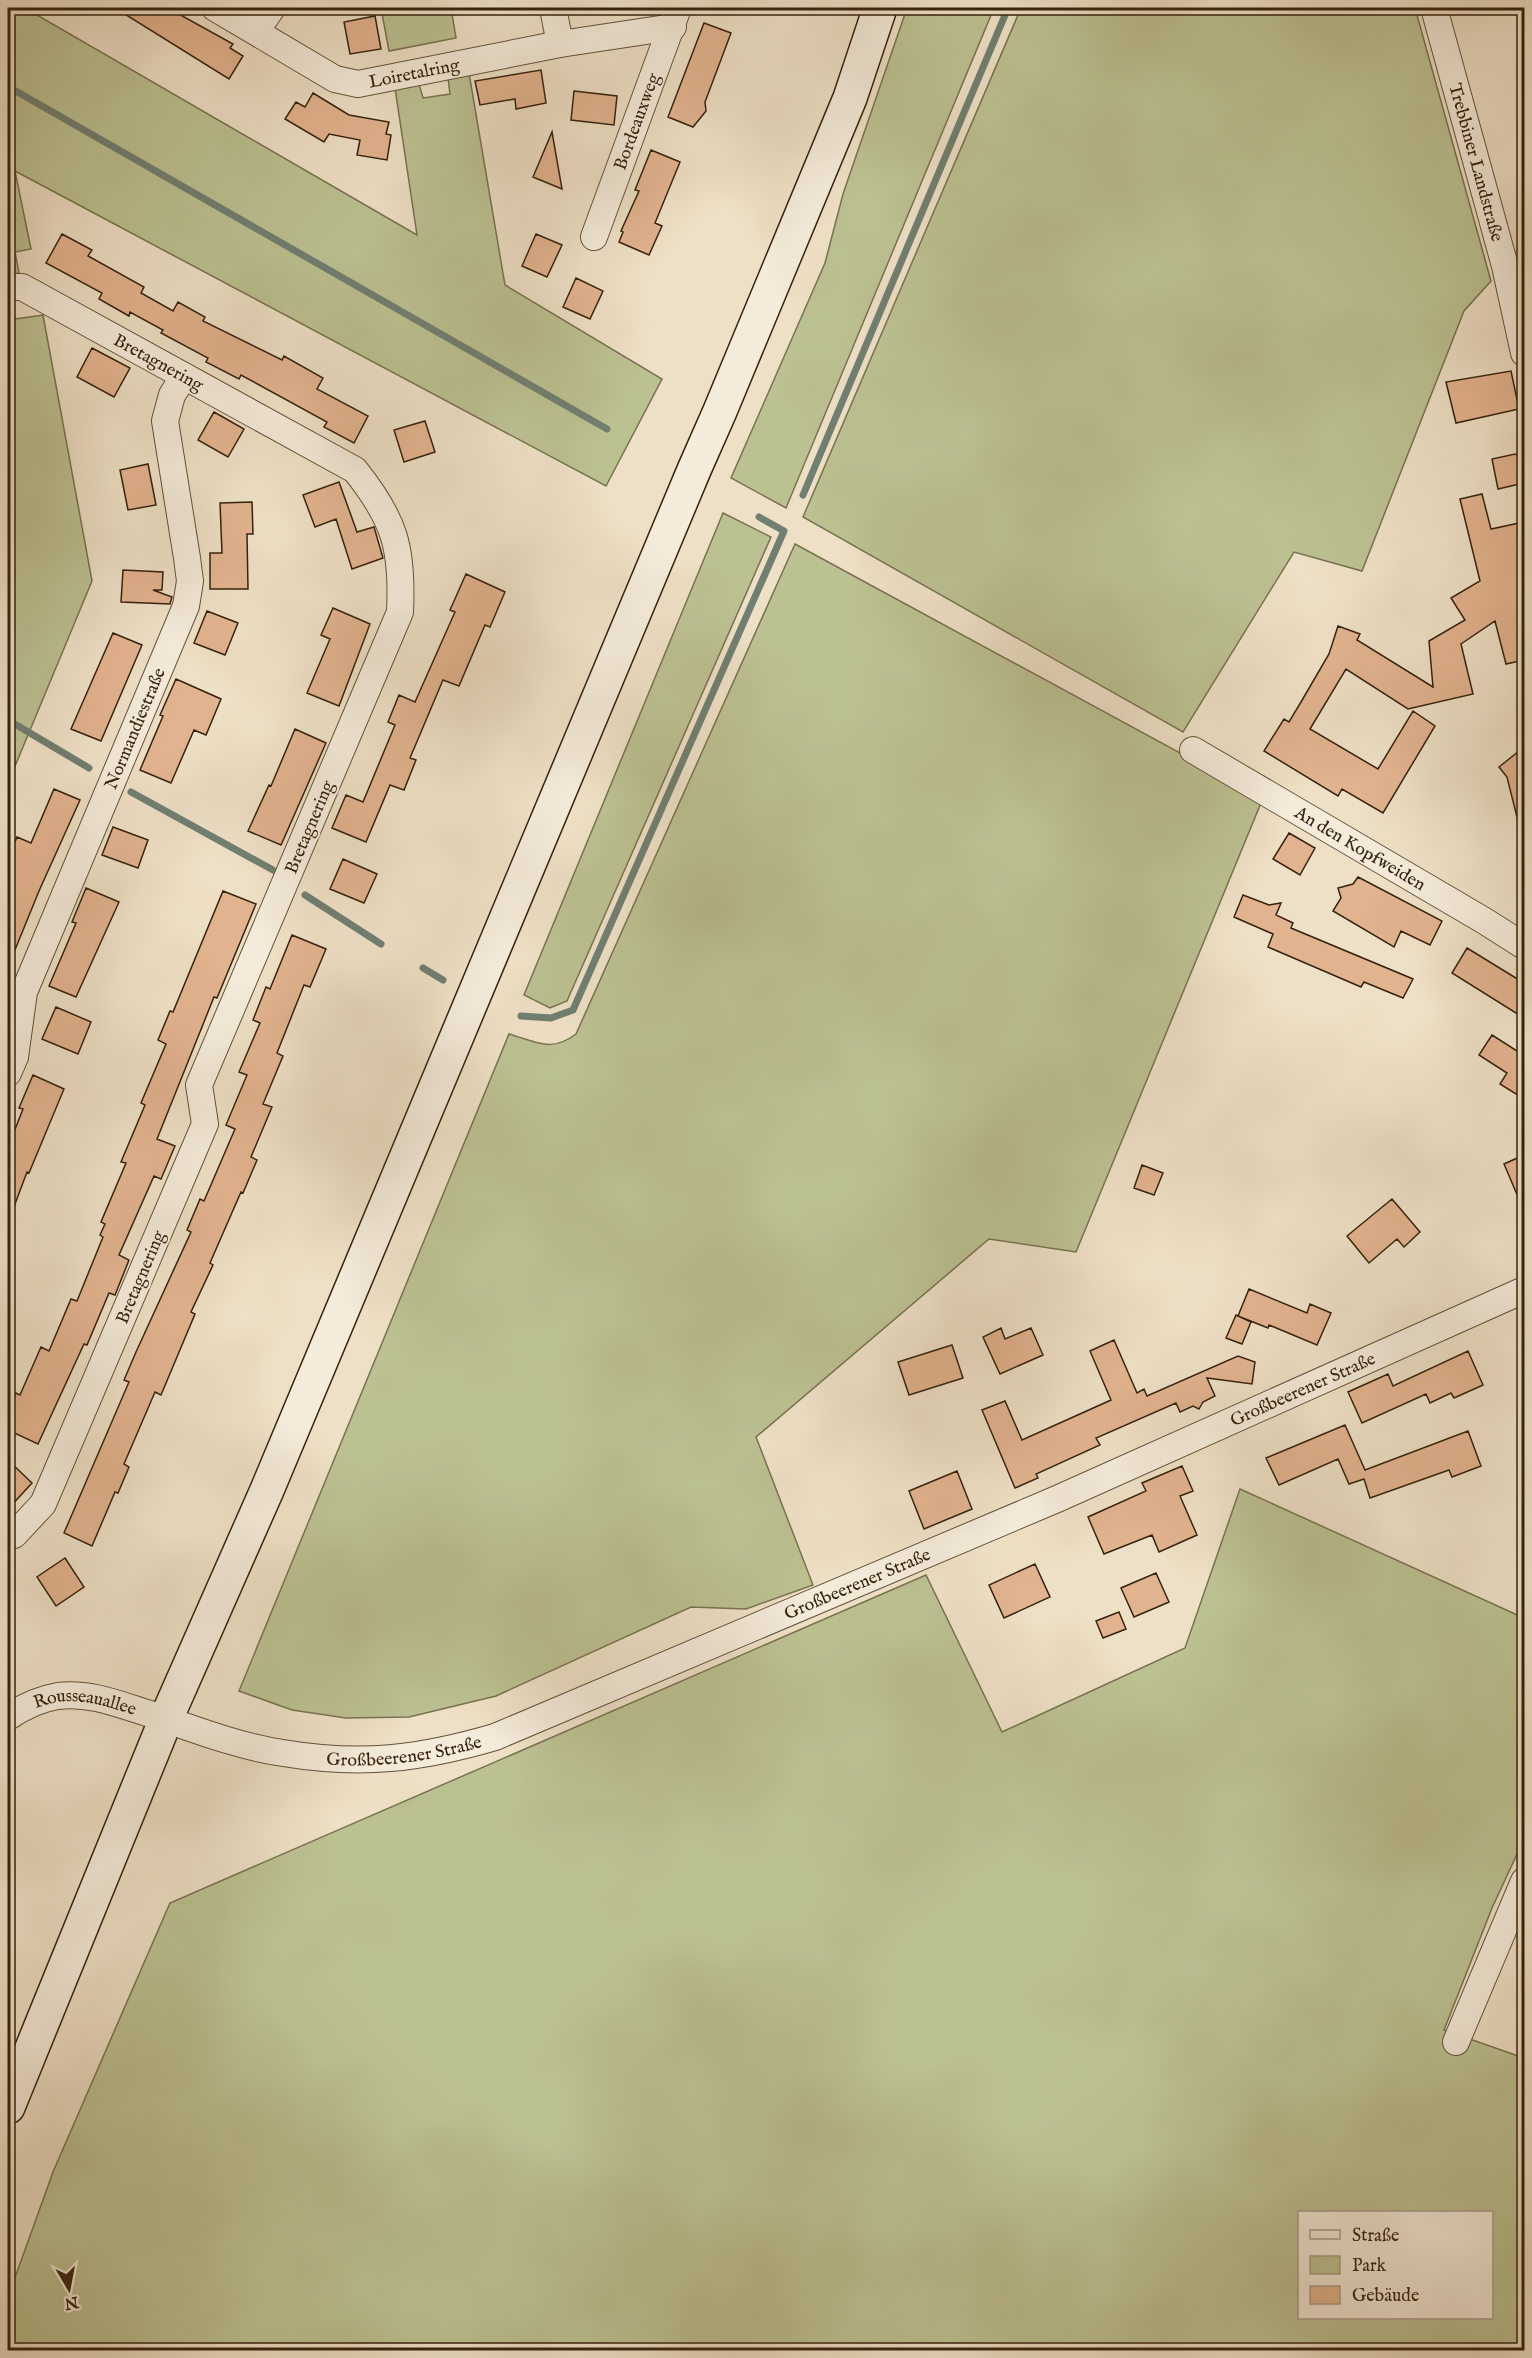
<svg xmlns="http://www.w3.org/2000/svg" width="1532" height="2358" font-family="'IM FELL English',serif">
	<style>
		.green { fill: #bcc192; stroke: #787250; stroke-width: 1.5; fill-rule: evenodd }
		.lines { fill: none; stroke-linecap: round; stroke-linejoin: round }
		.stream { stroke: #717f72; stroke-width: 7 }
		.building { fill: #e2b38f; stroke: #35220d; stroke-width: 1.5 }
		.street-casing { stroke: #63523b; stroke-width: 28 }
		.secondary-casing { stroke: #35220d; stroke-width: 36 }
		.street { stroke: #f4ebda; stroke-width: 26 }
		.secondary { stroke: #f4ebda; stroke-width: 33 }
		.labels { text-anchor: middle; stroke-width: 4.5; stroke-linejoin: round; paint-order: stroke }
		.street-label { font-size: 18px; fill: #35220d; stroke: #f4ebda }
	</style>
	<rect width="100%" height="100%" fill="#eee0c6"/>
	<filter id="stains"><feTurbulence type="fractalNoise" baseFrequency=".00333" numOctaves="4"/><feColorMatrix values="0 0 0 0 .2 0 0 0 0 .09 0 0 0 0 .02 0 0 0 .5 -.17"/></filter>
	<radialGradient id="worn" r=".72"><stop offset=".6" stop-color="#630" stop-opacity="0"/><stop offset="1" stop-color="#630" stop-opacity=".3"/></radialGradient>
	<path class="green" d="M8,8H25L417,235L395,88L419,84L423,98L450,94L448,78L469,73L505,285L662,379L606,486L15,171L31,249L15,252L19,273L8,275Z
		M381,8H451L456,38L389,51Z
		M907,8H994L786,508L731,478L825,263L843,194Z
		M1021,8H1415L1491,281L1464,311L1362,571L1294,552L1183,732L803,517Z
		M43,315L92,581L8,783V320Z
		M723,513L771,537L567,1001L550,1008L524,995Z
		M795,544L1263,798L1076,1252L989,1239L756,1437L813,1585L746,1609L691,1607L496,1696L409,1717L346,1718L292,1710L239,1691L509,1034C537,1042 551,1053 576,1034Z
		M1240,1489L1524,1618V1839L1492,1908L1444,2030L1524,2058V2350H8V2297L53,2172L170,1903L926,1575L1002,1732L1185,1648ZM1300,2212H1492V2318H1300Z"/>
	<g class="lines">
		<path class="stream" d="M14,90L607,429
			M803,495L1008,8
			M8,720L89,768
			M131,792L273,870
			M305,895L381,944
			M423,968L443,980
			M521,1016L551,1018L573,1010L784,531L759,517"/>
	</g>
	<path class="building" d="M115,8H168L233,44L230,48L243,56L229,79Z
		M375,16L381,49L350,54L344,22Z
		M704,23L731,33L705,102L706,111L693,127L668,117Z
		M541,70L546,103L516,109L515,99L480,105L475,81Z
		M574,91L617,96L614,125L571,120Z
		M313,93L349,115L389,122L386,134L391,135L387,160L357,155L360,140L329,134L324,142L285,119L296,102L305,107Z
		M552,132L562,189L533,177Z
		M651,150L680,162L655,223L662,226L649,255L619,242L623,232L621,231L639,191L635,190Z
		M62,234L92,250L88,256L144,287L141,293L173,311L178,302L205,317L203,321L282,360L284,356L323,378L317,389L368,416L354,443L324,427L327,422L241,375L239,379L206,362L208,358L161,333L163,330L130,312L129,316L99,299L102,293L46,263Z
		M536,234L562,245L547,277L522,266Z
		M576,278L603,291L590,319L563,307Z
		M92,348L130,368L114,397L77,377Z
		M1511,371L1519,409L1456,423L1446,382Z
		M214,412L244,429L228,457L198,440Z
		M425,421L435,452L404,462L394,430Z
		M1515,454L1524,460V483L1498,489L1492,459Z
		M148,464L156,505L128,510L120,470Z
		M339,482L357,532L374,527L383,558L352,569L336,519L315,527L303,495Z
		M1482,494L1491,529L1524,522V660L1506,664L1495,621L1461,644L1473,694L1408,709L1346,669L1310,729L1378,769L1413,711L1435,726L1383,813L1342,789L1338,796L1264,751L1284,719L1289,722L1301,702L1329,654L1338,626L1360,634L1357,640L1433,687L1429,641L1465,620L1451,598L1480,581L1460,499Z
		M252,502L253,534H247L248,589H210V553H222L220,503Z
		M123,570L163,572L162,590H153L172,597L170,604L121,602Z
		M466,574L505,592L490,627L485,625L459,686L443,680L410,758L416,760L404,790L390,785L366,842L332,828L346,795L363,802L395,725L388,722L399,695L415,702L455,612L450,610Z
		M333,608L370,624L339,706L307,693L330,639L321,635Z
		M207,611L238,623L225,655L194,643Z
		M113,633L142,645L101,741L71,729Z
		M176,679L221,699L206,735L194,730L171,783L140,770L163,716L160,715Z
		M295,729L326,743L281,845L248,831L269,785L271,786Z
		M1524,747V820L1518,821L1507,777L1499,767Z
		M54,789L80,800L39,891L8,967V858L17,837L31,843Z
		M113,827L148,840L138,868L102,855Z
		M1289,833L1315,848L1300,875L1273,859Z
		M343,859L377,874L364,903L330,889Z
		M1358,877L1442,921L1430,945L1401,931L1394,947L1333,911L1341,898L1338,888L1353,884Z
		M86,888L119,902L76,997L49,986L76,923L72,922Z
		M223,891L256,904L217,998L214,997L157,1139L175,1146L161,1179L154,1176L119,1255L129,1260L115,1295L109,1293L87,1345L84,1344L38,1444L8,1430V1412L16,1393L20,1395L41,1347L49,1351L71,1299L77,1301L103,1237L100,1235L105,1224L101,1222L126,1163L121,1162L145,1105L141,1103L166,1044L158,1040L170,1011L173,1012Z
		M1243,895L1269,905L1281,903L1276,915L1293,923L1291,928L1413,979L1403,998L1364,982L1361,987L1268,947L1273,934L1234,917Z
		M292,935L326,949L310,987L304,985L277,1053L283,1056L263,1104L272,1107L251,1157L257,1160L243,1193L241,1192L210,1263L213,1265L191,1312L195,1314L161,1395L155,1392L124,1464L129,1467L118,1493L115,1492L92,1546L64,1533L129,1382L124,1380L136,1352L191,1232L187,1230L200,1199L204,1201L235,1129L226,1125L247,1075L239,1072L260,1023L253,1020L266,987L270,989Z
		M1467,948L1524,983V1018L1452,973Z
		M56,1007L91,1022L78,1054L42,1039Z
		M1492,1035L1520,1053L1524,1046V1099L1500,1084L1507,1073L1479,1055Z
		M33,1075L64,1089L29,1173L27,1172L9,1220L8,1147L23,1109L19,1108Z
		M1524,1155V1211L1504,1164Z
		M1142,1165L1163,1173L1154,1195L1134,1188Z
		M1392,1199L1420,1232L1404,1247L1397,1239L1369,1263L1347,1236Z
		M1249,1289L1307,1313L1310,1304L1331,1313L1317,1345L1269,1325L1268,1328L1238,1316Z
		M1236,1315L1251,1322L1242,1344L1226,1338Z
		M1001,1328L1005,1339L1031,1328L1043,1355L1000,1374L983,1337Z
		M1114,1340L1137,1393L1144,1389L1147,1396L1238,1356L1255,1362L1252,1384L1207,1378L1215,1396L1203,1402L1199,1409L1193,1406L1180,1412L1176,1403L1096,1438L1100,1445L1036,1474L1038,1478L1015,1488L982,1410L1005,1401L1022,1440L1111,1400L1090,1351Z
		M952,1345L963,1378L909,1395L898,1362Z
		M1468,1351L1483,1385L1454,1398L1451,1393L1430,1403L1426,1394L1362,1423L1348,1392L1388,1374L1393,1386Z
		M1345,1425L1365,1470L1468,1431L1481,1466L1452,1477L1449,1470L1370,1498L1364,1479L1349,1484L1338,1459L1279,1485L1266,1458Z
		M8,1460L32,1483L8,1509Z
		M1182,1466L1193,1491L1180,1496L1197,1535L1159,1552L1152,1535L1104,1554L1088,1517L1146,1491L1142,1483Z
		M957,1471L972,1509L924,1529L909,1491Z
		M65,1558L84,1587L56,1606L37,1577Z
		M1035,1564L1050,1597L1004,1618L989,1585Z
		M1156,1573L1169,1602L1134,1617L1121,1588Z
		M1119,1612L1126,1629L1103,1638L1096,1621Z"/>
	<g class="lines">
		<g class="street-casing">
			<g id="street">
				<path id="s1" d="M215,8L335,79L358,84L560,44L673,27"/>
				<path d="M553,8L560,44"/>
				<path id="s2" d="M1434,8L1505,266L1524,353"/>
				<path d="M256,31L272,8"/>
				<path id="s3" d="M594,237L678,8"/>
				<path id="s4" d="M8,287H22L355,470C395,520 403,548 400,612L199,1085L205,1124L43,1504L14,1535L8,1537"/>
				<path id="s5" d="M1193,750L1483,920L1524,946"/>
				<path id="s6" d="M8,1073L15,1057L24,992L186,606L190,581L187,558L165,421L172,395L184,376"/>
				<path id="s7" d="M8,1717C23,1707 39,1699 58,1696C89,1692 118,1704 147,1713C191,1728 236,1746 283,1753C361,1766 420,1759 495,1737L1057,1499L1524,1290"/>
				<path d="M1456,2042L1524,1881"/>
			</g>
		</g>
		<g class="secondary-casing">
			<path id="secondary" d="M8,2107L166,1719L267,1490L694,470L720,411L850,98L880,8"/>
		</g>
		<use href="#street" class="street"/>
		<use href="#secondary" class="secondary"/>
	</g>
	<g class="labels">
		<g class="street-label">
			<text dy="6" stroke="none"><textPath href="#s1" startOffset="220">Loiretalring</textPath></text>
			<text dy="6" stroke="none"><textPath href="#s3" startOffset="123">Bordeauxweg</textPath></text>
			<text dy="6" stroke="none"><textPath href="#s2" startOffset="160">Trebbiner Landstraße</textPath></text>
			<text dy="6" stroke="none"><textPath href="#s4" startOffset="170">Bretagnering</textPath></text>
			<text dy="6" stroke="none"><textPath href="#s6" startOffset="369">Normandiestraße</textPath></text>
			<text transform="translate(309 827) rotate(-67)" y="6">Bretagnering</text>
			<text dy="6" stroke="none"><textPath href="#s5" startOffset="194">An den Kopfweiden</textPath></text>
			<text transform="translate(140 1277) rotate(-67)" y="6">Bretagnering</text>
			<text dy="6" stroke="none"><textPath href="#s7" startOffset="1382">Großbeerener Straße</textPath></text>
			<text dy="6" stroke="none"><textPath href="#s7" startOffset="896">Großbeerener Straße</textPath></text>
			<text dy="6" stroke="none"><textPath href="#s7" startOffset="82">Rousseauallee</textPath></text>
			<text dy="6" stroke="none"><textPath href="#s7" startOffset="410">Großbeerener Straße</textPath></text>
		</g>
	</g>
	<rect width="1532" height="2358" fill="none" stroke="#eee0c6" stroke-width="30"/>
	<rect x="9" y="9" width="1514" height="2340" fill="none" stroke="#35220d" stroke-width="3"/>
	<rect x="15" y="15" width="1502" height="2328" fill="none" stroke="#35220d" stroke-width="1.5"/>
	<rect x="1298" y="2211" width="195" height="108" fill="#f4ebda" stroke="#a89b88" stroke-width="1.5"/>
	<rect x="1310" y="2230" width="30" height="9" fill="#f4ebda" stroke="#a89b88" stroke-width="1.5"/>
	<text x="1352" y="2241" font-size="18" fill="#35220d">Straße</text>
	<rect x="1310" y="2256" width="30" height="18" fill="#bcc192" stroke="#a89b88" stroke-width="1.5"/>
	<text x="1352" y="2271" font-size="18" fill="#35220d">Park</text>
	<rect x="1310" y="2286" width="30" height="18" fill="#e2b38f" stroke="#a89b88" stroke-width="1.5"/>
	<text x="1352" y="2301" font-size="18" fill="#35220d">Gebäude</text>
	<g transform="translate(69 2289) rotate(170)" stroke="#f4ebda" stroke-width="4.5" paint-order="stroke">
	<path d="M0-4.5L10 22L0 15L-10 22Z" fill="#35220d"/>
	<text y="-9" font-size="16" font-weight="bold" text-anchor="middle" fill="#35220d">N</text>
	</g>
	<rect width="100%" height="100%" filter="url(#stains)"/>
	<rect width="100%" height="100%" fill="url(#worn)"/>
</svg>
